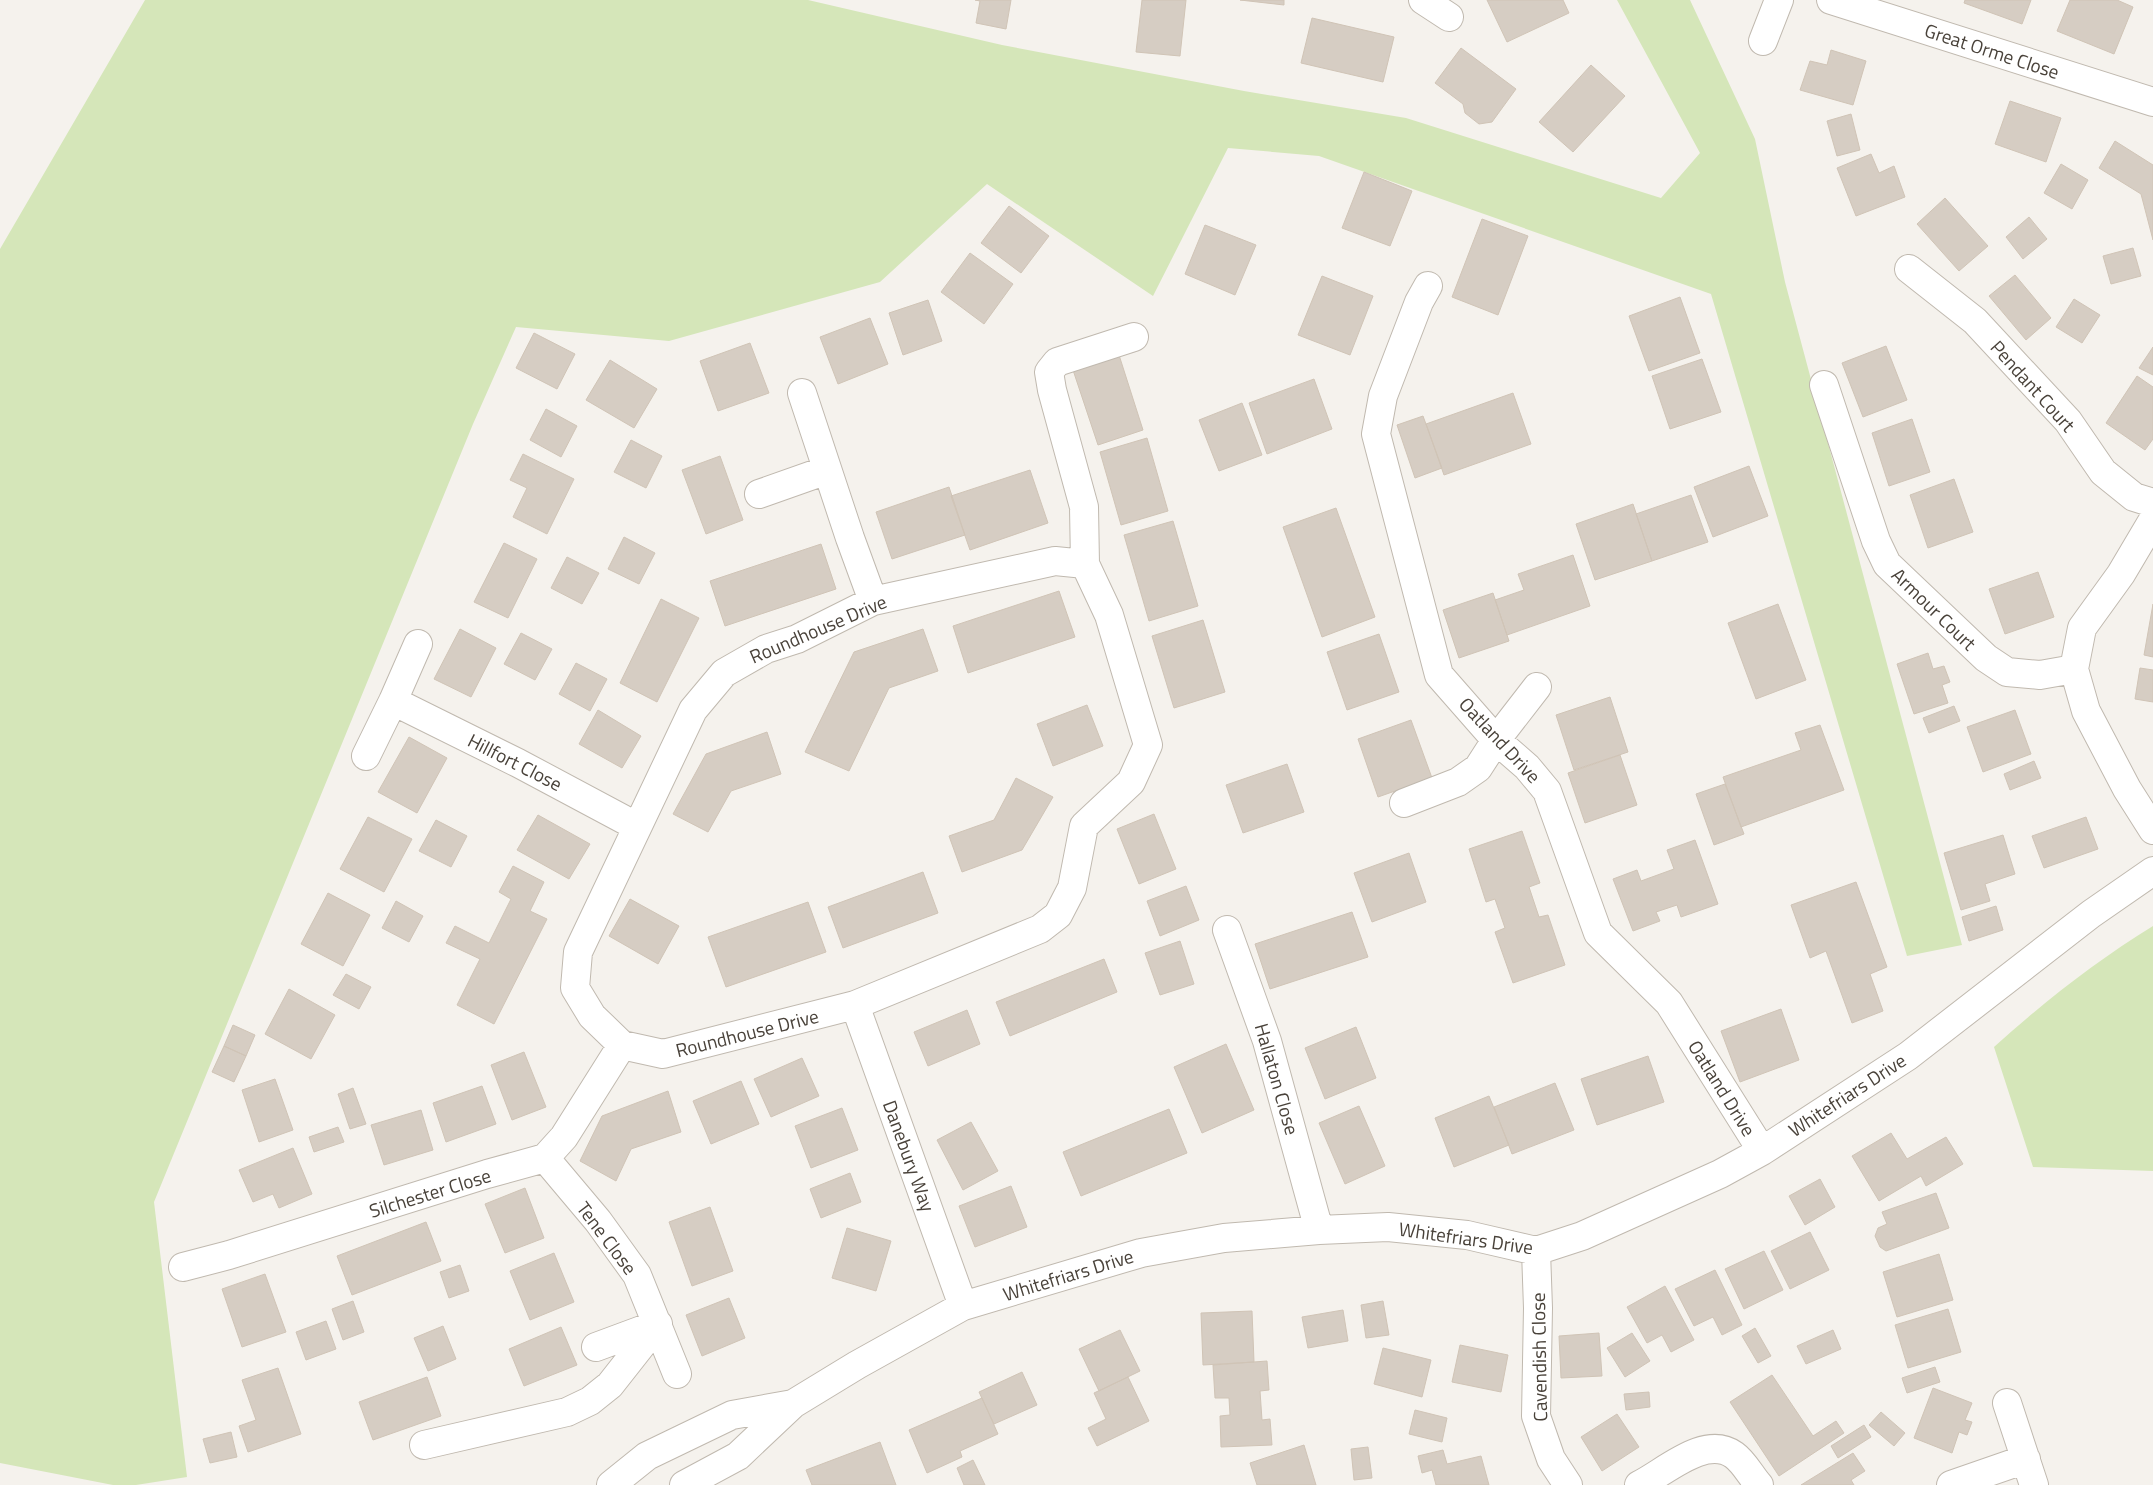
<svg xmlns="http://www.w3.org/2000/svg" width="2153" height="1485" font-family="'Titillium Web',sans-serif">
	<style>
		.green { fill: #d5e6b9 }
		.building { fill: #d6cdc3; stroke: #d0c4b6 }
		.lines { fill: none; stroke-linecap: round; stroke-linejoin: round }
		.minor-casing { stroke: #c0b9af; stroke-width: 30 }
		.minor { stroke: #fff; stroke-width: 28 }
		.labels { text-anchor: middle; stroke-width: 4; stroke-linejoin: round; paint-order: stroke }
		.street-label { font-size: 19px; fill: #49423a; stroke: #fff }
	</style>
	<rect width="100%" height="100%" fill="#f5f2ed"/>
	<path class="green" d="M145,0H808L1002,45L1244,91L1406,118L1661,198L1700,153L1617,0H1690L1755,139L1785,282L1962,945L1907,956L1711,294L1319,156L1228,148L1153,296L987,184L880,282L669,341L516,327L473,424L154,1202L187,1477L136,1485H113L0,1463V249Z
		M2153,926V1171L2033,1167L1994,1047C2044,1002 2096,961 2153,926Z"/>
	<path class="building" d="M975,0H1011L1006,29L976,23L980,1Z
		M1142,0H1186L1180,56L1136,52Z
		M1240,0H1284V5Z
		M1487,0H1563L1569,13L1507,42Z
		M1965,0H2031L2022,24L1964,3Z
		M2070,0H2117L2133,7L2114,54L2057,31Z
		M1312,18L1394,37L1383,82L1301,63Z
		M1461,48L1516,89L1492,122L1479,124L1465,113L1463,104L1435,83Z
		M1831,50L1866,61L1853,105L1800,90L1810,61L1827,65Z
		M1591,65L1625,96L1573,152L1539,122Z
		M2010,101L2061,118L2046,162L1995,144Z
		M1851,114L1860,150L1837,156L1827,121Z
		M2115,141L2153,165V240L2141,194L2099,168Z
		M1871,154L1879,173L1894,166L1905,197L1856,216L1837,168Z
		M2061,164L2088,180L2072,209L2044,193Z
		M1364,172L1412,191L1390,246L1342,228Z
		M1945,198L1988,246L1959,271L1917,224Z
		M1009,206L1049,236L1021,273L981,243Z
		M2029,217L2047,239L2023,259L2006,237Z
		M1482,219L1528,236L1498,315L1452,297Z
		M1205,225L1256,245L1235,295L1185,274Z
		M2133,248L2141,276L2111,284L2103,256Z
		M970,253L1013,284L984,324L941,292Z
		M2015,275L2051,318L2026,340L1989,296Z
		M1322,276L1373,296L1350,355L1298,335Z
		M1680,297L1700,353L1649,371L1629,316Z
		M2074,299L2100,315L2082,343L2056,327Z
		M928,300L942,341L903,355L889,313Z
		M870,318L888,364L838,384L820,337Z
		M534,333L575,354L557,389L516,368Z
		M750,343L769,393L718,411L700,361Z
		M1886,346L1907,400L1863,417L1842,363Z
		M2153,347V375L2139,368Z
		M1119,355L1143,430L1098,445L1073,370Z
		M1702,359L1721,412L1670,429L1652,376Z
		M610,360L657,389L634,428L586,400Z
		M2137,376L2153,387V439L2145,450L2106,423Z
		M1314,379L1332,429L1267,454L1249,403Z
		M1513,393L1531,444L1444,475L1426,424Z
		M1242,403L1262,455L1219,471L1199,420Z
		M546,409L577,426L561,457L530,440Z
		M1423,416L1442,468L1415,478L1397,425Z
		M1912,419L1930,472L1889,486L1872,433Z
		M1147,438L1168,511L1121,525L1100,452Z
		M631,440L662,456L646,488L614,472Z
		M523,454L574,479L547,534L513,517L527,488L510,480Z
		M720,456L743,520L706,534L682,470Z
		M1749,466L1768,516L1713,537L1694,487Z
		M1030,470L1048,523L970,550L951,496Z
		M1954,479L1973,532L1928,548L1910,495Z
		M949,487L965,535L892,559L876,512Z
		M1691,495L1708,542L1652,561L1636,514Z
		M1633,504L1652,561L1595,580L1576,524Z
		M1336,508L1375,617L1322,637L1283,527Z
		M1173,521L1198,606L1149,621L1124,535Z
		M624,537L655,553L639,584L608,569Z
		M504,543L537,559L508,618L474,602Z
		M821,544L836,589L725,626L710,581Z
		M1573,555L1590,606L1507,635L1495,600L1524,590L1518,574Z
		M567,557L599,573L582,604L551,588Z
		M2038,572L2054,617L2005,634L1989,589Z
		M1059,591L1075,637L968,673L953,626Z
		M1493,593L1509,641L1459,658L1443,610Z
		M661,599L699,618L657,702L620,683Z
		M1778,604L1806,680L1756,699L1728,623Z
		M2153,604V657L2144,655Z
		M1203,620L1225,692L1174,708L1152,636Z
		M460,629L496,648L471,697L434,679Z
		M923,629L938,671L889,688L849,771L805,752L854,652Z
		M521,633L552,649L535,680L504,664Z
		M1379,634L1399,692L1347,710L1327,652Z
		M1928,653L1933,669L1944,666L1950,682L1942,685L1948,703L1914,714L1897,664Z
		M576,663L607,679L590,711L559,694Z
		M2140,668L2153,670V702L2135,699Z
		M1610,697L1628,752L1574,770L1556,715Z
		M1087,705L1103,746L1053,766L1037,724Z
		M1954,706L1960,721L1929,733L1923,718Z
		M598,710L641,736L622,768L579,744Z
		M2015,710L2031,754L1983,772L1967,727Z
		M1411,720L1432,778L1378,797L1358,739Z
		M1820,725L1844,790L1741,827L1723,777L1801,750L1795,733Z
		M767,732L781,774L731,791L708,832L673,814L706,754Z
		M409,737L447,758L417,813L378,792Z
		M1620,755L1637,805L1585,823L1568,773Z
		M2034,761L2041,778L2010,790L2004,774Z
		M1287,764L1304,812L1243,833L1226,785Z
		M1016,778L1053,797L1022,850L962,872L949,836L994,820Z
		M1725,784L1744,834L1714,845L1696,794Z
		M1154,814L1176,869L1139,884L1117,829Z
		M538,815L590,844L569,879L517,850Z
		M368,817L412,839L384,892L340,869Z
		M2086,817L2098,849L2044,868L2032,836Z
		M436,820L467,836L451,867L419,851Z
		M1522,831L1540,883L1529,887L1539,917L1548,915L1565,965L1513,983L1495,932L1505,928L1495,899L1486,902L1469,849Z
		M2003,835L2015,874L1985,884L1990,901L1961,910L1944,853Z
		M1695,840L1718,904L1681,917L1677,905L1656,912L1660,921L1633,931L1613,879L1637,870L1641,881L1674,869L1667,850Z
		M1409,853L1426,902L1372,922L1354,873Z
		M513,866L544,882L530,911L547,919L494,1024L457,1005L480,959L446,943L455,926L489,943L511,899L499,892Z
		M923,872L938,913L843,948L828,907Z
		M1856,882L1887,967L1870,974L1883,1011L1852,1023L1826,951L1810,958L1791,905Z
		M1186,886L1199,920L1160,936L1147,901Z
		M328,893L370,915L343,966L301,944Z
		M630,899L679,926L658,964L609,936Z
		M396,901L423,916L409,942L382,928Z
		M808,902L826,952L726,987L708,937Z
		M1996,906L2003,930L1969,941L1962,917Z
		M1352,912L1368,957L1270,989L1255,944Z
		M1180,941L1194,984L1160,995L1145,953Z
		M1104,959L1117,992L1010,1036L996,1002Z
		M346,974L371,987L359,1009L333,995Z
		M289,989L335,1015L311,1059L265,1034Z
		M1781,1009L1799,1060L1740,1082L1721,1031Z
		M967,1010L980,1044L928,1066L914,1032Z
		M233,1025L255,1035L246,1056L224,1046Z
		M1356,1027L1376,1078L1325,1099L1305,1048Z
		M1226,1044L1254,1110L1202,1133L1174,1067Z
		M224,1046L246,1056L234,1082L212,1072Z
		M524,1052L546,1107L512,1120L491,1065Z
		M1648,1056L1664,1102L1597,1125L1581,1079Z
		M802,1058L819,1096L771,1117L754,1079Z
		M275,1079L293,1130L259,1142L242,1090Z
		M741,1081L759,1124L711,1144L693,1101Z
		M1555,1083L1574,1130L1512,1154L1494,1107Z
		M482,1086L496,1124L446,1142L433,1103Z
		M353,1088L366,1124L350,1129L338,1094Z
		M668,1091L681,1132L631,1149L616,1181L580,1161L602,1116Z
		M1489,1096L1509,1145L1454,1167L1435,1118Z
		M1359,1106L1385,1166L1345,1184L1319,1123Z
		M842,1108L858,1150L811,1168L795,1126Z
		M1169,1109L1187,1153L1081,1196L1063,1152Z
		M421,1110L433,1150L384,1165L371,1125Z
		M971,1122L998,1171L963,1190L937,1140Z
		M338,1127L344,1142L314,1152L309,1137Z
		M1891,1133L1907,1159L1946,1137L1963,1164L1926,1186L1921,1176L1879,1201L1852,1156Z
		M293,1148L312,1194L279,1208L273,1194L253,1202L239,1170Z
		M850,1173L861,1202L821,1218L810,1189Z
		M1820,1179L1835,1207L1805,1225L1789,1196Z
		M1011,1186L1027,1227L975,1247L959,1206Z
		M525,1188L544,1238L505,1253L485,1204Z
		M1936,1193L1949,1228L1886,1251L1880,1247L1875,1236L1878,1228L1887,1224L1882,1212Z
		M710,1207L733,1271L692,1286L669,1222Z
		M426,1222L441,1261L352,1295L337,1256Z
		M847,1228L891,1241L876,1291L832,1278Z
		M1810,1232L1829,1270L1790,1289L1771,1251Z
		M1764,1251L1783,1290L1744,1309L1725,1269Z
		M554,1253L574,1302L530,1320L510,1271Z
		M1939,1254L1953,1300L1897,1317L1883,1272Z
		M460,1265L469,1291L449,1298L440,1272Z
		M1715,1270L1742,1325L1722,1335L1713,1317L1694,1326L1675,1289Z
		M265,1274L286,1332L242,1347L222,1289Z
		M1665,1286L1694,1340L1671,1352L1662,1335L1647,1343L1627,1307Z
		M729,1298L745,1338L702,1356L686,1315Z
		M353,1301L364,1332L343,1340L332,1309Z
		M1383,1301L1389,1335L1366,1338L1361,1305Z
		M1948,1309L1961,1352L1908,1368L1895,1325Z
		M1343,1310L1348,1341L1308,1348L1302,1317Z
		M1252,1311L1254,1362L1203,1365L1201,1313Z
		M326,1321L336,1349L306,1360L296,1332Z
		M443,1326L456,1359L428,1371L414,1338Z
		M561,1327L577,1365L524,1386L509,1349Z
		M1755,1328L1771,1356L1758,1363L1742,1336Z
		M1120,1330L1140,1371L1099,1391L1079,1349Z
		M1833,1330L1841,1349L1806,1364L1797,1346Z
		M1599,1333L1602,1376L1561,1378L1559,1336Z
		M1632,1333L1650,1361L1625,1377L1607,1348Z
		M1460,1345L1508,1355L1501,1392L1452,1382Z
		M1383,1348L1431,1360L1422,1397L1374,1384Z
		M1267,1361L1269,1390L1260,1391L1262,1420L1270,1419L1272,1445L1221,1447L1220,1416L1230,1415L1229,1398H1215L1213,1365Z
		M1935,1367L1940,1382L1907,1393L1902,1378Z
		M278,1368L301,1434L248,1452L239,1426L256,1420L242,1380Z
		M1022,1372L1037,1405L994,1424L979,1392Z
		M1772,1375L1813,1436L1836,1421L1844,1433L1779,1476L1730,1402Z
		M427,1377L441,1416L373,1440L359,1402Z
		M1128,1377L1149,1421L1097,1446L1088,1428L1106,1419L1094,1393Z
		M1933,1388L1972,1403L1965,1420L1972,1422L1967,1435L1959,1432L1952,1453L1914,1438Z
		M1649,1392L1650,1407L1626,1410L1624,1394Z
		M982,1398L998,1434L960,1451L962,1457L927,1473L909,1430Z
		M1415,1410L1447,1418L1442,1442L1409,1434Z
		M1881,1412L1905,1433L1894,1446L1869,1425Z
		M1617,1414L1639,1447L1602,1471L1581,1437Z
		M1864,1425L1871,1437L1838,1458L1831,1446Z
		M231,1432L237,1457L210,1463L203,1439Z
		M880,1442L896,1485H812L806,1470Z
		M1304,1445L1316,1485H1257L1250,1463Z
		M1368,1447L1372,1478L1354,1480L1351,1449Z
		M1443,1450L1447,1464L1481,1456L1489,1485H1436L1432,1470L1422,1473L1418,1456Z
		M1853,1453L1865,1471L1851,1480L1854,1485H1801Z
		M973,1460L985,1485H964L957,1468Z"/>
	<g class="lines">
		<g class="minor-casing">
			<path id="minor" d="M1423,0L1449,17
				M1831,0L2153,102
				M1763,41L1779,0
				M1909,269L1975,321L2068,421L2103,472L2134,497L2153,503
				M1428,286L1419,302L1383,396L1376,434L1439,675L1496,740L1527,767L1547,791L1598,933L1669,1003L1762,1151
				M1824,385L1876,541L1887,564L1986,658L2007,672L2040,675L2074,669
				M802,393L850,538L873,601
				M759,494L827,470
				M2153,520L2121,574L2082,628L2074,669L2086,711L2127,789L2153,830
				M1055,561L1085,564L1109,615L1148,745L1131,782L1084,826L1072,888L1058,915L1040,929L855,1005L663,1054L622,1045L592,1016L575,988L578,952L693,710L724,673L766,649L797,639L873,601Z
				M1085,564L1084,507L1052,390L1049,372L1057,362L1134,337
				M393,701L518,763L636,826
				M366,756L393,701L418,644
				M1404,803L1458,782L1478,768L1496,740L1537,687
				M1227,930L1267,1041L1319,1230
				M855,1005L963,1306
				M545,1158L598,1221L637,1275L677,1374
				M1536,1251L1538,1308L1536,1416L1551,1459L1568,1485
				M183,1267L229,1255L487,1174L545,1158L564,1137L622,1045
				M596,1347L658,1324
				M2007,1403L2034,1485
				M424,1445L567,1412L590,1401L610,1385L658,1324
				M611,1485L647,1456L732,1415L793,1404
				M684,1485L738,1456L793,1404L857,1365L963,1306L1141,1253L1224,1238L1319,1230L1388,1227L1467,1235L1536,1251L1582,1236L1720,1174L1762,1151L1908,1056L2091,914L2153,871
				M1639,1485C1664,1473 1705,1434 1734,1455C1744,1462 1751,1476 1759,1485
				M1951,1485L2026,1459"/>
		</g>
		<use href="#minor" class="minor"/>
	</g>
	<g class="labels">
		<g class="street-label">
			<text transform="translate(1992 51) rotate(18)" y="7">Great Orme Close</text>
			<text transform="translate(2033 386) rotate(48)" y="7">Pendant Court</text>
			<text transform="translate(1934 609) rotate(44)" y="7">Armour Court</text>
			<text transform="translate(818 629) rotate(-23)" y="7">Roundhouse Drive</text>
			<text transform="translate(1500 740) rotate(47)" y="7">Oatland Drive</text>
			<text transform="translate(515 762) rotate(27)" y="7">Hillfort Close</text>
			<text transform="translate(747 1033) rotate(-14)" y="7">Roundhouse Drive</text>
			<text transform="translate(1277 1079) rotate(74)" y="7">Hallaton Close</text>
			<text transform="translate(1722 1088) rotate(58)" y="7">Oatland Drive</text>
			<text transform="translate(1847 1095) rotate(-33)" y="7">Whitefriars Drive</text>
			<text transform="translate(909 1156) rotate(70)" y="7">Danebury Way</text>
			<text transform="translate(430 1193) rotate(-17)" y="7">Silchester Close</text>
			<text transform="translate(607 1238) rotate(53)" y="7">Tene Close</text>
			<text transform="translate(1466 1238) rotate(8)" y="7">Whitefriars Drive</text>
			<text transform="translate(1068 1275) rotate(-17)" y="7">Whitefriars Drive</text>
			<text transform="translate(1539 1357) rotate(-91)" y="7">Cavendish Close</text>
		</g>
	</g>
</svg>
